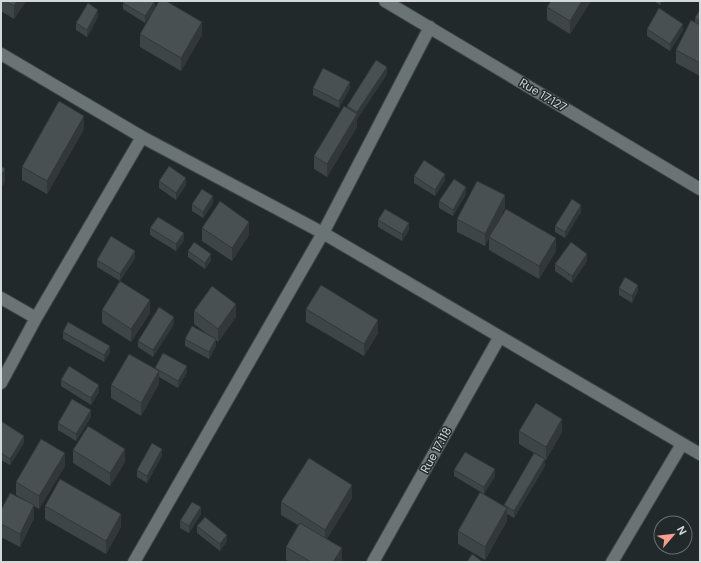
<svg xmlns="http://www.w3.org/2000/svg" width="701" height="563" font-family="'DM Sans',sans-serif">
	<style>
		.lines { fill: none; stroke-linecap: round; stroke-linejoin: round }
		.street-casing { stroke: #3f4647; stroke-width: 14 }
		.secondary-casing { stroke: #3f4647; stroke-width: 14 }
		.street { stroke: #6b7475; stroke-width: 12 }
		.secondary { stroke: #6b7475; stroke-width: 12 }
		.wall { fill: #3e4547 }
		.shaded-wall { fill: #323839 }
		.building { fill: #485052; stroke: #323839 }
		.labels { text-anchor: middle; stroke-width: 3; stroke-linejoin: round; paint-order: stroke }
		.street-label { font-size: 12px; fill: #d4d9da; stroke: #22292b }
	</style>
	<rect width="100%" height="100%" fill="#22292b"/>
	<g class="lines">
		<g class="street-casing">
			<path id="street" d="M1,54L142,137L323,233L700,454
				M1,298L36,318
				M1,383L36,318L142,137
				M134,562L323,233L430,27
				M373,562L499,338
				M612,562L682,444"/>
		</g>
		<g class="secondary-casing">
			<path id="secondary" d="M385,1L700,189"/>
		</g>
		<use href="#street" class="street"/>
		<use href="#secondary" class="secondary"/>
	</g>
	<path class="wall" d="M1,1H26L14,19L1,11Z
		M551,1H591L570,34L547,20V7Z
		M654,1H662L660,5Z
		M123,3L155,8L145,23L123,9Z
		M700,9V76L676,63V50L695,22V18Z
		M98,17L87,37L76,30V23Z
		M647,29L683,30L670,51L647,36Z
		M140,34L202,35L181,71L140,47Z
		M387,74L357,119V127L327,177L314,169V156L347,108V106Z
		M313,88H350L339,108L313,95Z
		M84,129L47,194L22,180V167Z
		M414,176L445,180L435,196L414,183Z
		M159,181L186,185L176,200L159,188Z
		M466,194L453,216L439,208V201Z
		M213,203L203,218L192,211V204Z
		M505,208L493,231L556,251L539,279L489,250V237L485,246L457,232V219Z
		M581,212L565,238L555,232V226Z
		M378,220L409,230L402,241L378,227Z
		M150,228L184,240L176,251L150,235Z
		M202,228L249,235L232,261L202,241Z
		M188,251L211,260L205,269L188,257Z
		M135,258L120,281L97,267V260Z
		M587,261L572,283L555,271V264Z
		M619,288L638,291L632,303L619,295Z
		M306,309L378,333L364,356L306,322Z
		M102,310L150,313L131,342L102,323Z
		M194,311L236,317L218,342L216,340V346L209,359L185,346V339L210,336L194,324Z
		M174,324L153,357L138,347V341Z
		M63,332L110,352L104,362L63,339Z
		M155,368L187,372L178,388L159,377V384L141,416L111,398V385L155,369Z
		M61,380L99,392L91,405L61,386Z
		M91,417L76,441L58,430V423Z
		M1,421L24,443L10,465L1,460Z
		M519,431L562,432L546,460L519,444Z
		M73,450L125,462L110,486L73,463Z
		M162,456L147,483L137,477V470Z
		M65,466L39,509L34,506V518L20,547L1,537V510L27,501L16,495V482Z
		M545,466L514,518L507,514V521L485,560L458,544V531L504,506V505Z
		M454,470L495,476L484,494L454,476Z
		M352,498L327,539L342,561L341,562H289L286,560V547L298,525L281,515V502Z
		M45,506L121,527L106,554L45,519Z
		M201,514L189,533L180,528V521Z
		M197,526L227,541L220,551L197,533Z"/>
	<path class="shaded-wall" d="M17,1H26L14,19V6Z
		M155,1V8L145,23V16Z
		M582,1H591L570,34V21Z
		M98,10V17L87,37V30Z
		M202,22V35L181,71V58Z
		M683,24V30L670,51V44Z
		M387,67V74L357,119V112Z
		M350,82V88L339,108V101Z
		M357,114V127L327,177V164Z
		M84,116V129L47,194V181Z
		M5,169V182L1,189V176Z
		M445,174V180L435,196V190Z
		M186,178V185L176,200V193Z
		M466,187V194L453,216V210Z
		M505,195V208L485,246V234Z
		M213,196V203L203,218V212Z
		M581,205V212L565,238V232Z
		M249,222V235L232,261V248Z
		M409,223V230L402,241V234Z
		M184,233V240L176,251V244Z
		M556,238V251L539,279V266Z
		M135,251V258L120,281V274Z
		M211,254V260L205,269V263Z
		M587,254V261L572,283V276Z
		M638,285V291L632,303V296Z
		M150,300V313L131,342V329Z
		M236,304V317L218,342V329Z
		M174,317V324L153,357V350Z
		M378,320V333L364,356V344Z
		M216,339V346L209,359V352Z
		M110,346V352L104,362V355Z
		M187,366V372L178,388V381Z
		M159,371V384L141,416V403Z
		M99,385V392L91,405V398Z
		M91,410V417L76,441V434Z
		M562,419V432L546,460V447Z
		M24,436V443L10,465V459Z
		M125,449V462L110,486V473Z
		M162,449V456L147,483V476Z
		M65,453V466L39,509V496Z
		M545,459V466L514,518V511Z
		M495,469V476L484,494V487Z
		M352,485V498L325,542V530Z
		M34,505V518L20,547V534Z
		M201,507V514L189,533V526Z
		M507,508V521L485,560V547Z
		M121,514V527L106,554V541Z
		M227,535V541L220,551V544Z
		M342,548V561L341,562H333Z"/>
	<path class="building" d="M5,1H17L14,6Z
		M124,1H155L145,16L123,3Z
		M159,1H166L202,22L181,58L140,34Z
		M551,1H582L570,21L547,7Z
		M88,3L98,10L87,30L76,23Z
		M659,8L683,24L670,44L647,29Z
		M700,9V21L695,18Z
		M691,20L700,25V63L676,50Z
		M376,60L387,67L357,112L347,106Z
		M323,68L350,82L339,101L313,88Z
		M59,101L84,116L47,181L22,167Z
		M344,106L357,114L327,164L314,156Z
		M424,160L445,174L435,190L414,176Z
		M1,166L5,169L1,176Z
		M169,166L186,178L176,193L159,181Z
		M454,179L466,187L453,210L439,201Z
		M477,181L505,195L485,234L457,219Z
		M202,189L213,196L203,212L192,204Z
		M572,199L581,205L565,232L555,226Z
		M220,201L249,222L232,248L202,228Z
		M385,209L409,223L402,234L378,220Z
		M506,209L556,238L539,266L489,237Z
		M158,217L184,233L176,244L150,228Z
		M111,236L135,251L120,274L97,260Z
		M194,242L211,254L205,263L188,251Z
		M571,242L587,254L572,276L555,264Z
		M625,277L638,285L632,296L619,288Z
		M120,281L150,300L131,329L102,310Z
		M321,285L378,320L364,344L306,309Z
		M212,286L236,304L218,329L194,311Z
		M159,307L174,317L153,350L138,341Z
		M68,322L110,346L104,355L63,332Z
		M192,326L216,339L209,352L185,339Z
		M163,353L187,366L178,381L155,368Z
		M129,354L159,371L141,403L111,385Z
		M69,366L99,385L91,398L61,380Z
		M72,399L91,410L76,434L58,423Z
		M536,403L562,419L546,447L519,431Z
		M1,421L24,436L10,459L1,453Z
		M88,426L125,449L110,473L73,450Z
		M41,439L65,453L39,496L16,482Z
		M152,443L162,449L147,476L137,470Z
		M465,452L495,469L484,487L454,470Z
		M534,453L545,459L514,511L504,505Z
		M309,458L352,485L325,530L281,502Z
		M60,479L121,514L106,541L45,506Z
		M480,492L507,508L485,547L458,531Z
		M10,493L34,505L20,534L1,524V510Z
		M192,502L201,507L189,526L180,521Z
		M205,517L227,535L220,544L197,526Z
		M300,523L342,548L333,562H311L286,547Z
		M472,554L483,562H467Z"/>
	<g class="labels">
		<g class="street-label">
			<text transform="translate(543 95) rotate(31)" y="4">Rue 17.127</text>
			<text transform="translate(436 450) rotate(-61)" y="4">Rue 17.118</text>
		</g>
	</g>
	<rect width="701" height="563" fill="none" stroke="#d4d9da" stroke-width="4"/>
	<g transform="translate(673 535) rotate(62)"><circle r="19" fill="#22292b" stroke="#696f71"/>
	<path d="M0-3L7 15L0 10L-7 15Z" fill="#f59d8e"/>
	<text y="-6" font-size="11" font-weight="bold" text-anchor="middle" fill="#d4d9da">N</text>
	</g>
</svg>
